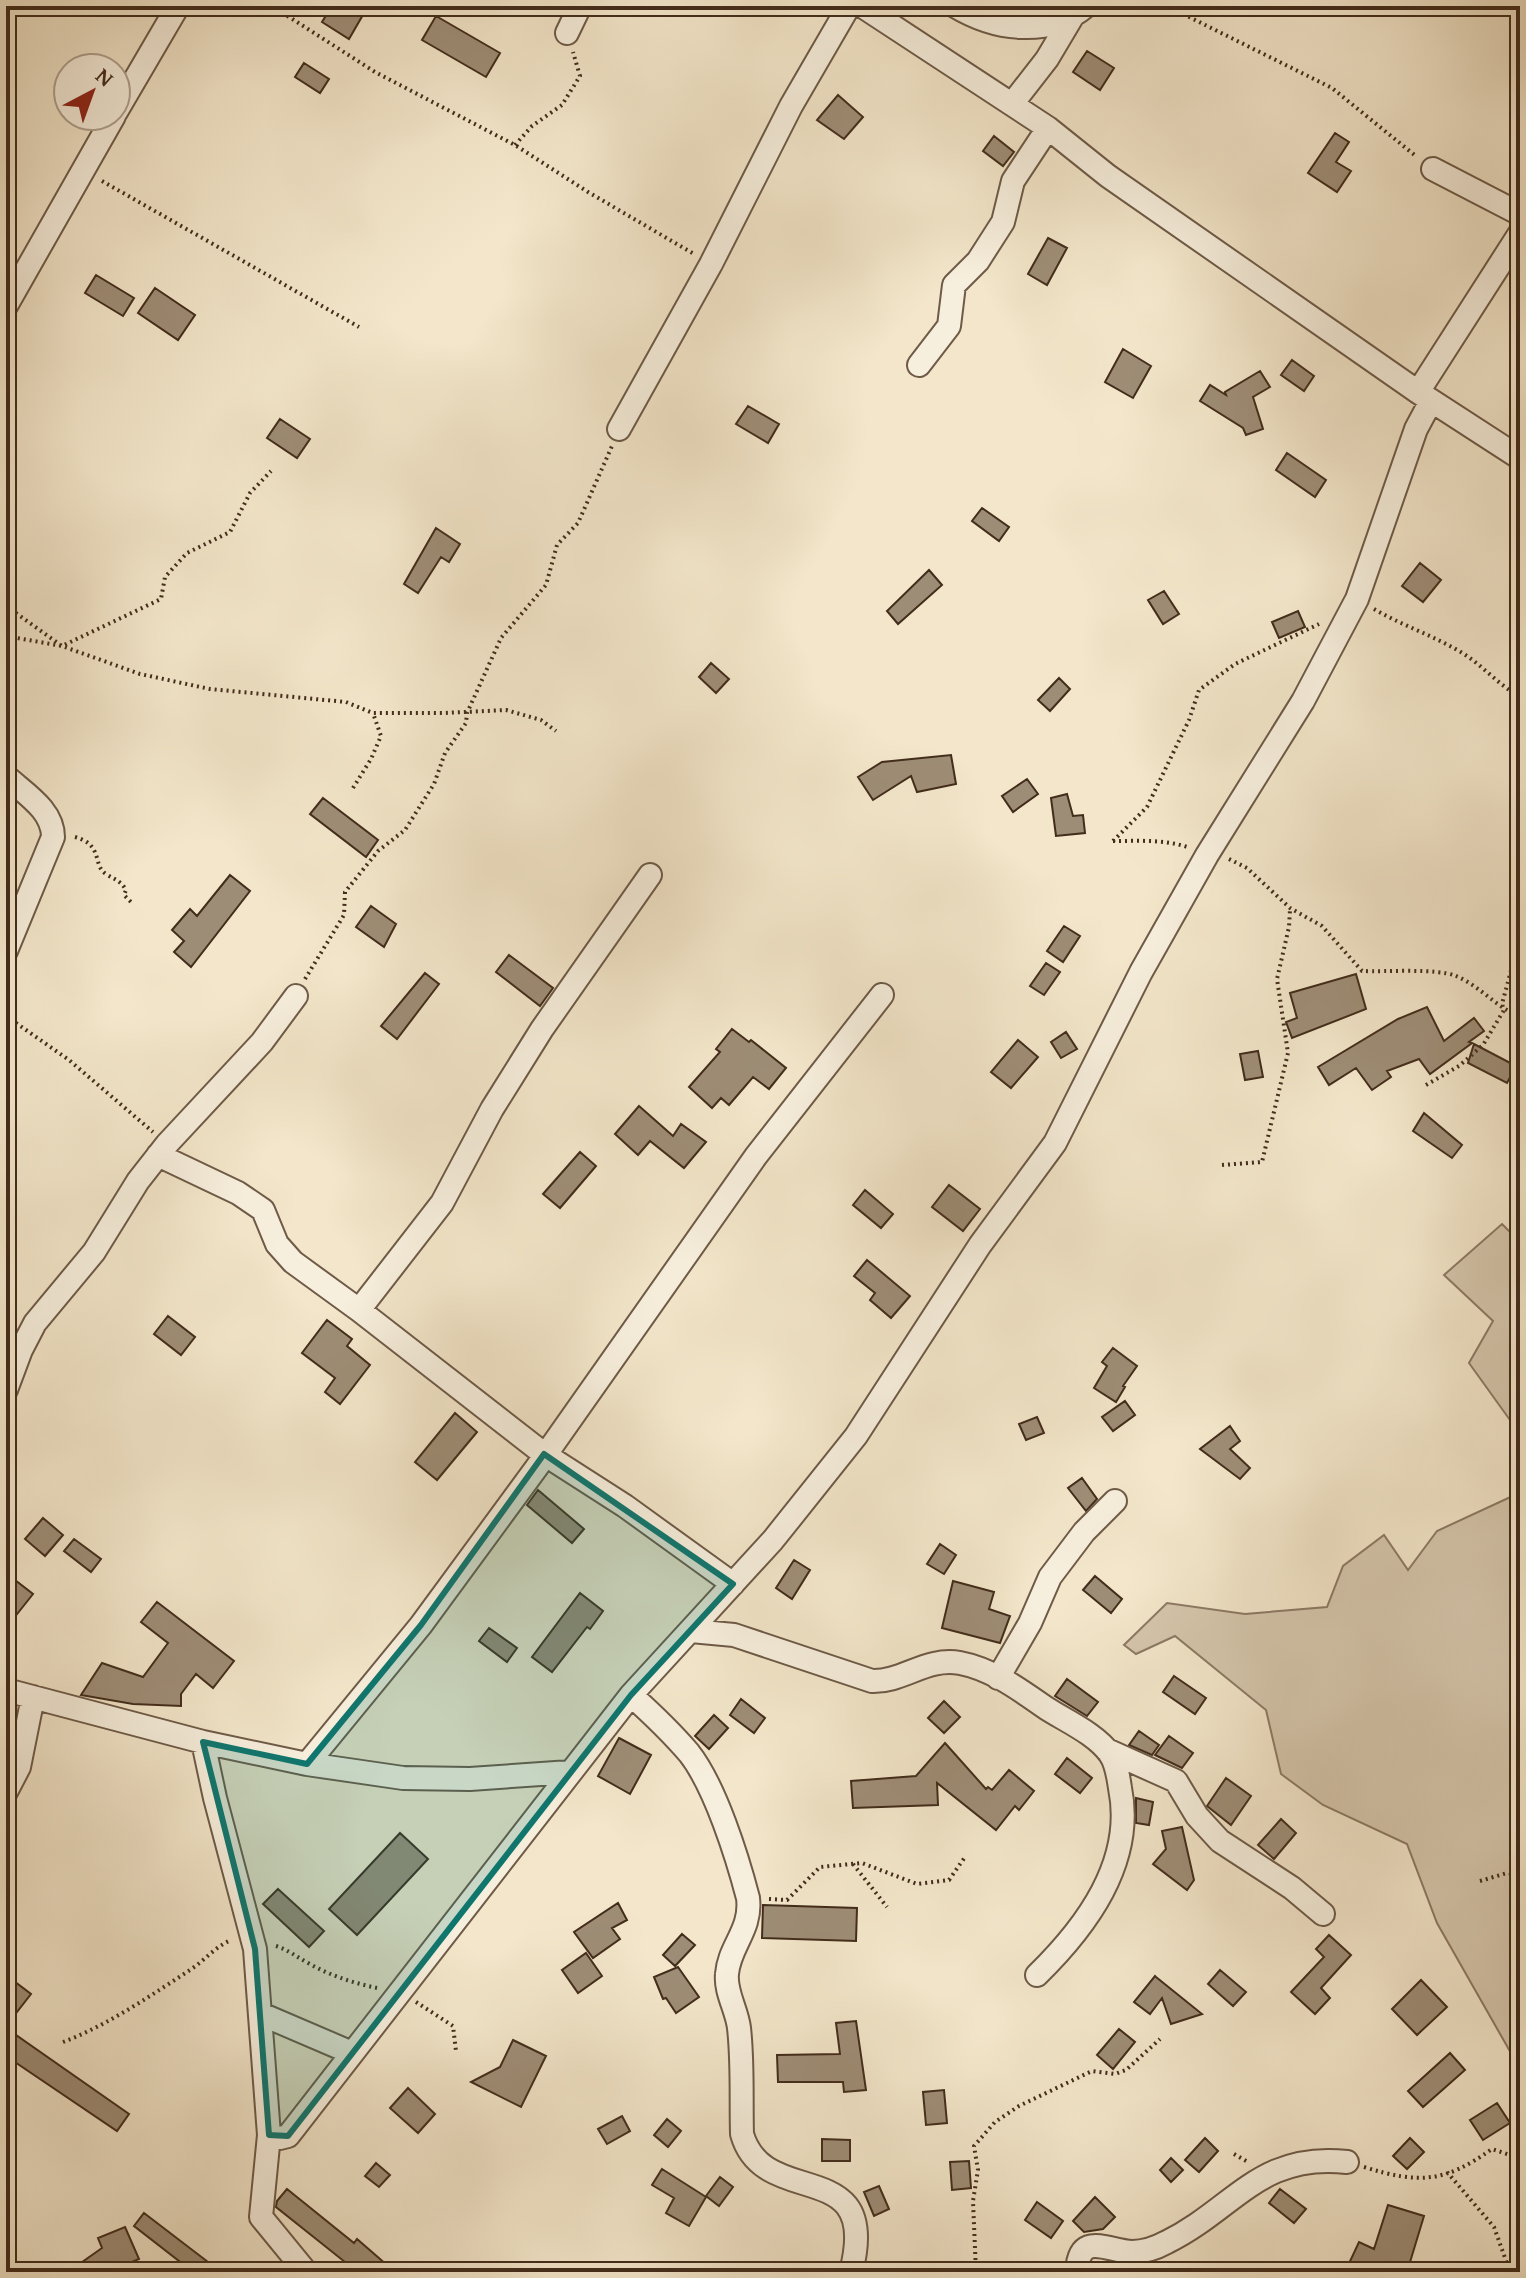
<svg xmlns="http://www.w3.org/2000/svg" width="1526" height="2278" font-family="'Gentium Book Plus',serif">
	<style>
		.green { fill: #d5c6ac; stroke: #8c7964; stroke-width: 2 }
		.building { fill: #9e8d76; stroke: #422c1b; stroke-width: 2 }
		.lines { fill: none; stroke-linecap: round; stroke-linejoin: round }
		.minor-casing { stroke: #6e5a47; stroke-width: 26 }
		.path { stroke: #422c1b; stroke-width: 4; stroke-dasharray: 2 4; stroke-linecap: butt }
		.minor { stroke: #f7efdd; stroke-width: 22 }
		.marked { fill: #0f766e; fill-opacity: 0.2; stroke: #0f766e; stroke-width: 6; stroke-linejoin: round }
	</style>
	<rect width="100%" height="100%" fill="#f3e6ca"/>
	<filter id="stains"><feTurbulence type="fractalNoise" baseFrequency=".0025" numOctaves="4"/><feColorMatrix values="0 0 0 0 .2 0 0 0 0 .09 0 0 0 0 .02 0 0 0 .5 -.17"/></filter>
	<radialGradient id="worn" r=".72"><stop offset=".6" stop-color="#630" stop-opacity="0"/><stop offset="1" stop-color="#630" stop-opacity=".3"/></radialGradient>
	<path class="green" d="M1502,1224L1520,1242V1434L1469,1363L1493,1321L1444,1275Z
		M1520,1469V2069L1437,1923L1407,1844L1323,1805L1281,1774L1266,1710L1175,1636L1136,1654L1124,1645L1167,1603L1245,1614L1327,1607L1343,1566L1384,1535L1408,1570L1437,1531L1517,1494Z"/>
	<path class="building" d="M332,6H352L364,13L349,39L322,22Z
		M436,16L500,53L486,77L422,40Z
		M1087,51L1114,68L1100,90L1073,72Z
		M304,63L329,79L320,93L295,77Z
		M838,95L863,117L844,139L817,120Z
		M1335,133L1349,142L1336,162L1351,171L1337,192L1308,173Z
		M994,136L1014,152L1003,166L983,151Z
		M1048,238L1067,248L1047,285L1028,274Z
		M96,275L134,298L123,316L85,293Z
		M155,288L195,315L178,340L138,313Z
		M1123,349L1151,366L1133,398L1105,382Z
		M1292,360L1314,376L1304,391L1281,375Z
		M1260,371L1270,387L1253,397L1263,429L1246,435L1243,428L1200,401L1210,385L1226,395L1225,392Z
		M748,406L779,424L768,443L736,424Z
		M280,419L310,439L297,458L267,438Z
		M1287,453L1326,480L1315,497L1276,470Z
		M982,508L1009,527L999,541L972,521Z
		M436,528L460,544L449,562L441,557L418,593L404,584Z
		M1420,563L1441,580L1423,602L1402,586Z
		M929,570L942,585L898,624L887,611Z
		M1164,591L1179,614L1163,624L1148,600Z
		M1298,611L1305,627L1279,638L1272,622Z
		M711,663L729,679L716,693L699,677Z
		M1059,678L1070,689L1050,711L1038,700Z
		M951,755L956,784L917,792L911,776L873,800L858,777L882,762Z
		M1027,779L1038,794L1013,812L1002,796Z
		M1067,794L1073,816L1083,815L1085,833L1056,836L1051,798Z
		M323,798L378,840L366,857L310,814Z
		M230,875L250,891L191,967L174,952L184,941L172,930L190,909L197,916Z
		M371,906L396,924L384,947L356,927Z
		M1064,926L1080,936L1063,962L1047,951Z
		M509,955L553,988L540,1006L496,972Z
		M1046,963L1060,972L1044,995L1030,986Z
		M425,973L439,984L397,1039L381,1026Z
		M1356,974L1366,1009L1292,1038L1286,1022L1297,1018L1290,993Z
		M1427,1007L1444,1041L1474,1018L1484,1031L1469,1042L1472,1043L1430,1074L1419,1059L1387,1071L1391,1077L1372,1090L1356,1068L1329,1085L1318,1067L1398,1019Z
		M732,1029L749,1042L751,1040L786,1068L769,1089L753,1077L729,1105L721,1098L712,1108L689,1087L720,1052L716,1049Z
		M1066,1032L1077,1049L1061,1058L1051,1042Z
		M1018,1040L1038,1057L1011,1088L991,1072Z
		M1474,1044L1516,1066L1507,1083L1468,1063Z
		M1258,1051L1263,1077L1245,1080L1240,1054Z
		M639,1106L673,1136L681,1124L706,1142L684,1168L650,1141L638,1155L615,1134Z
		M1424,1113L1462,1145L1452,1158L1413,1131Z
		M580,1152L596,1166L560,1208L543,1194Z
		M949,1185L980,1209L963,1231L932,1207Z
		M865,1190L893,1214L881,1228L853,1205Z
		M867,1260L910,1296L891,1318L870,1300L875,1293L854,1276Z
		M168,1316L195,1337L181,1355L154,1334Z
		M327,1320L352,1339L347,1346L370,1365L340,1404L325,1392L335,1378L302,1353Z
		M1113,1348L1137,1366L1123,1386L1125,1387L1116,1402L1094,1388L1107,1366L1102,1362Z
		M1125,1401L1135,1415L1113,1431L1102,1417Z
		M455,1413L477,1432L437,1480L415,1462Z
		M1037,1417L1044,1433L1026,1440L1019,1424Z
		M1230,1426L1240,1441L1230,1449L1250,1468L1240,1479L1200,1449Z
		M1082,1478L1097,1499L1086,1511L1068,1488Z
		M538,1490L584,1529L572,1543L527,1505Z
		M43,1518L63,1535L45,1556L25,1539Z
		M74,1539L101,1559L91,1572L64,1551Z
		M940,1544L956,1555L944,1574L927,1564Z
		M794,1560L810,1570L792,1599L776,1588Z
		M6,1573L33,1594L6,1628Z
		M1095,1576L1122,1599L1111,1613L1083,1590Z
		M953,1581L994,1592L989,1609L1010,1616L1000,1643L942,1628Z
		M580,1593L603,1611L590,1629L587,1627L552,1672L532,1657Z
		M157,1602L234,1661L213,1688L196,1674L181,1694V1706L133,1704L81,1695L102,1663L143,1677L168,1643L141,1622Z
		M489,1628L517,1648L507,1662L479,1641Z
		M1174,1676L1206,1698L1195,1714L1163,1692Z
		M1067,1679L1098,1702L1087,1716L1055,1696Z
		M741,1699L765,1718L754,1733L730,1715Z
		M944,1701L960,1717L944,1733L928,1718Z
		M714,1715L728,1728L709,1749L695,1736Z
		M1139,1731L1159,1745L1152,1755L1129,1745Z
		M1169,1736L1193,1753L1182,1768L1155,1755Z
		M619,1738L651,1755L630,1794L598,1776Z
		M945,1743L986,1789L988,1787L992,1790L1009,1770L1034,1791L1019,1810L1015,1806L996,1830L937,1783L938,1805L853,1808L851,1781L916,1776Z
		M1067,1758L1092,1778L1080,1793L1055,1774Z
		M1226,1778L1251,1796L1231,1825L1207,1806Z
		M1136,1798L1153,1802L1149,1825L1136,1823Z
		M1281,1819L1296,1833L1274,1859L1258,1845Z
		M1182,1827L1194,1880L1187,1890L1153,1864L1166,1849L1162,1831Z
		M400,1833L428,1859L357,1935L329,1909Z
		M278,1889L324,1931L309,1947L263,1904Z
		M618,1903L627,1920L612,1928L620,1939L593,1958L574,1932Z
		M763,1905L857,1908L856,1941L762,1938Z
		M682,1934L695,1945L675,1966L663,1955Z
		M1329,1935L1351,1955L1321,1988L1330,1998L1315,2014L1291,1992L1324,1957L1316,1949Z
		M586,1953L602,1976L578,1993L562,1970Z
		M678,1967L699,1997L676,2013L666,1998L663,1999L654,1977Z
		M1220,1970L1246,1992L1233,2006L1208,1984Z
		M6,1975L31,1994L6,2026Z
		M1155,1976L1156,1977L1202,2014L1171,2024L1162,1998L1150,2014L1134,2002Z
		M1421,1980L1447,2007L1417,2035L1392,2009Z
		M856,2021L866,2090L844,2092L843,2082H778L777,2055L840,2054L836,2023Z
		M6,2028L129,2114L117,2131L6,2056Z
		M1119,2029L1135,2042L1113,2069L1097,2055Z
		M513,2040L546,2056L521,2107L471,2082L500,2067Z
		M1450,2053L1465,2070L1423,2107L1408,2091Z
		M408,2088L435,2114L418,2133L390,2108Z
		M944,2090L947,2123L926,2125L923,2092Z
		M1497,2103L1510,2123L1483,2140L1470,2120Z
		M622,2116L630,2131L607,2144L598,2129Z
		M667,2119L681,2131L668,2147L654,2135Z
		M1205,2138L1218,2151L1199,2172L1185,2160Z
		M1410,2138L1424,2152L1407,2169L1393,2156Z
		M822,2139L850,2140V2161H822Z
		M1171,2158L1183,2170L1171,2182L1160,2170Z
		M969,2161L971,2188L952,2190L950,2162Z
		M376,2163L390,2175L379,2187L365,2176Z
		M662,2169L706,2197L689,2226L666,2213L674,2198L652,2185Z
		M720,2177L733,2187L719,2206L706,2196Z
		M879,2186L889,2209L874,2216L864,2192Z
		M287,2189L354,2243L357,2239L395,2272H336L345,2262L276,2207L277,2201Z
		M1280,2189L1306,2209L1294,2223L1269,2203Z
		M1095,2197L1115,2217L1103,2229L1084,2232L1073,2221Z
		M1037,2202L1063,2221L1051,2238L1025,2220Z
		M1388,2205L1424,2216L1407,2272H1345L1359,2242L1374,2249Z
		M144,2213L221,2272H178L184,2265L134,2226Z
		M125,2227L139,2259L109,2272H68L102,2248L98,2238Z"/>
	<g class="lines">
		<g class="minor-casing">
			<path id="minor" d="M862,6L1048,128L1108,176L1418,392L1520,458
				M955,6C995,30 1048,38 1086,6
				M567,33L580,6
				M1012,104L1047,59L1072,17
				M116,112L178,6
				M1433,169L1520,214
				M6,306L114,116
				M919,365L949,326L954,285L978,261L1003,222L1013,181L1048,128
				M1418,392L1520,233
				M619,429L711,264L791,106L849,6
				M6,951L53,837C53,811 27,795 9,779
				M158,1155L238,1193L263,1210L277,1244L293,1262L359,1310L544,1454L625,1506L733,1584
				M359,1310L442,1203L492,1109L542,1029L650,875
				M6,1390L21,1350L35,1323L94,1252L138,1181L167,1144L262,1042L296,996
				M691,1631L734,1635L872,1681C903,1682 926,1657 960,1663C992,1669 1020,1690 1046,1708C1066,1721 1096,1734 1110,1754C1117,1764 1118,1776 1120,1788C1135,1862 1086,1927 1037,1975
				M998,1678L1030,1623L1050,1577L1084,1532L1115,1501
				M6,1690L203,1742L307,1764L403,1778L470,1779L570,1772
				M631,1695C651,1713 671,1732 689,1753C715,1786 737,1856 748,1898C752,1930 729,1946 727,1974C725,1992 737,2010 739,2028C743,2063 741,2099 742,2134C764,2212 882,2152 851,2272
				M203,1742L215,1798L255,1949L269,2135L261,2217L306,2272
				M1107,1750L1176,1781L1197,1816L1220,1841L1292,1888L1323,1914
				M307,1764L421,1625L537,1467L756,1156L882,995
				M6,1792L19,1767L33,1697
				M261,2014L352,2053
				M269,2135L280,2138L288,2136L631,1695L773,1540L856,1436L980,1245L1055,1143L1141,972L1207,855L1303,701L1357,599L1416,429L1431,401
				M1077,2272C1079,2230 1107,2251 1132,2252C1144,2252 1156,2248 1167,2242C1234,2209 1260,2152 1347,2162"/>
		</g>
		<path class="path" d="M272,6L375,72L515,145L588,192L694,254
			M1167,6L1332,88L1417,157
			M515,145L532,126L562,105L580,76L573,52
			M102,181L359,327
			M6,606L62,646L161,599L165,577L187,553L230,532L250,493L271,471
			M1374,609C1403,626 1435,636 1464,654C1484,667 1499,685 1520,697
			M6,636L62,646L140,674L210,689L346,702L373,713H444L506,710L541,720L556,731
			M353,788L371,759L381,736L373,713
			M75,837C104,845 92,865 106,874C115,880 120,880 126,890L124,895L133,904
			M1113,841L1147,807L1189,720L1199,690L1235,664L1319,624
			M1113,841C1139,841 1166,839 1190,848
			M1229,859L1247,868L1290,908L1322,926L1362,971C1386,972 1437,968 1456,976C1480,986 1496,1007 1520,1017
			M305,979L344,915L345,892L378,851L405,830L434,784L445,753L466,723L467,713L501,638L546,585L557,545L578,523L612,446
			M6,1016L69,1060L153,1132
			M1426,1085L1459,1066L1483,1045L1504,1010L1502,1004L1520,937
			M1222,1165L1262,1162L1288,1053L1277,979L1289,927L1290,910
			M853,1864L887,1907
			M1480,1881L1507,1873L1520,1875
			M769,1899L787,1900L820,1867L862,1863L917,1884L949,1880L965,1857
			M276,1946C289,1950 298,1958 310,1964C331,1976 354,1983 377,1988
			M416,2002L453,2026L456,2051
			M63,2042C108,2025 150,1996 190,1970C205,1960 215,1947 231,1940
			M1234,2154L1248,2162
			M1364,2167C1419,2184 1444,2183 1492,2149L1510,2155H1520
			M1447,2172L1494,2227L1510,2272
			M976,2272L973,2201L978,2170L974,2146L995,2122L1019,2106L1092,2071L1115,2074L1126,2070L1160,2039"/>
		<use href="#minor" class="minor"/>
	</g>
	<path class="marked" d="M544,1454L733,1584L631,1695L288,2136L269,2135L255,1949L203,1742L307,1764L421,1625Z"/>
	<rect width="1526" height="2278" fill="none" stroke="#f3e6ca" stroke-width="32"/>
	<rect x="8" y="8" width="1510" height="2262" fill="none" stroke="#422c1b" stroke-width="4"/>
	<rect x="16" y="16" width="1494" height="2246" fill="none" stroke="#422c1b" stroke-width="2"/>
	<g transform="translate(92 92) rotate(41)"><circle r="38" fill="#f7efdd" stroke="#afa18f" stroke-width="2"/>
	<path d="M0-6L14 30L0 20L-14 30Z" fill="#8f2418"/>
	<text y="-12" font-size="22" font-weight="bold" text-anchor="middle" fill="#422c1b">N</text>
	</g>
	<rect width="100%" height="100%" filter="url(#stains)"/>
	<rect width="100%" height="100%" fill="url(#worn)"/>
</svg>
